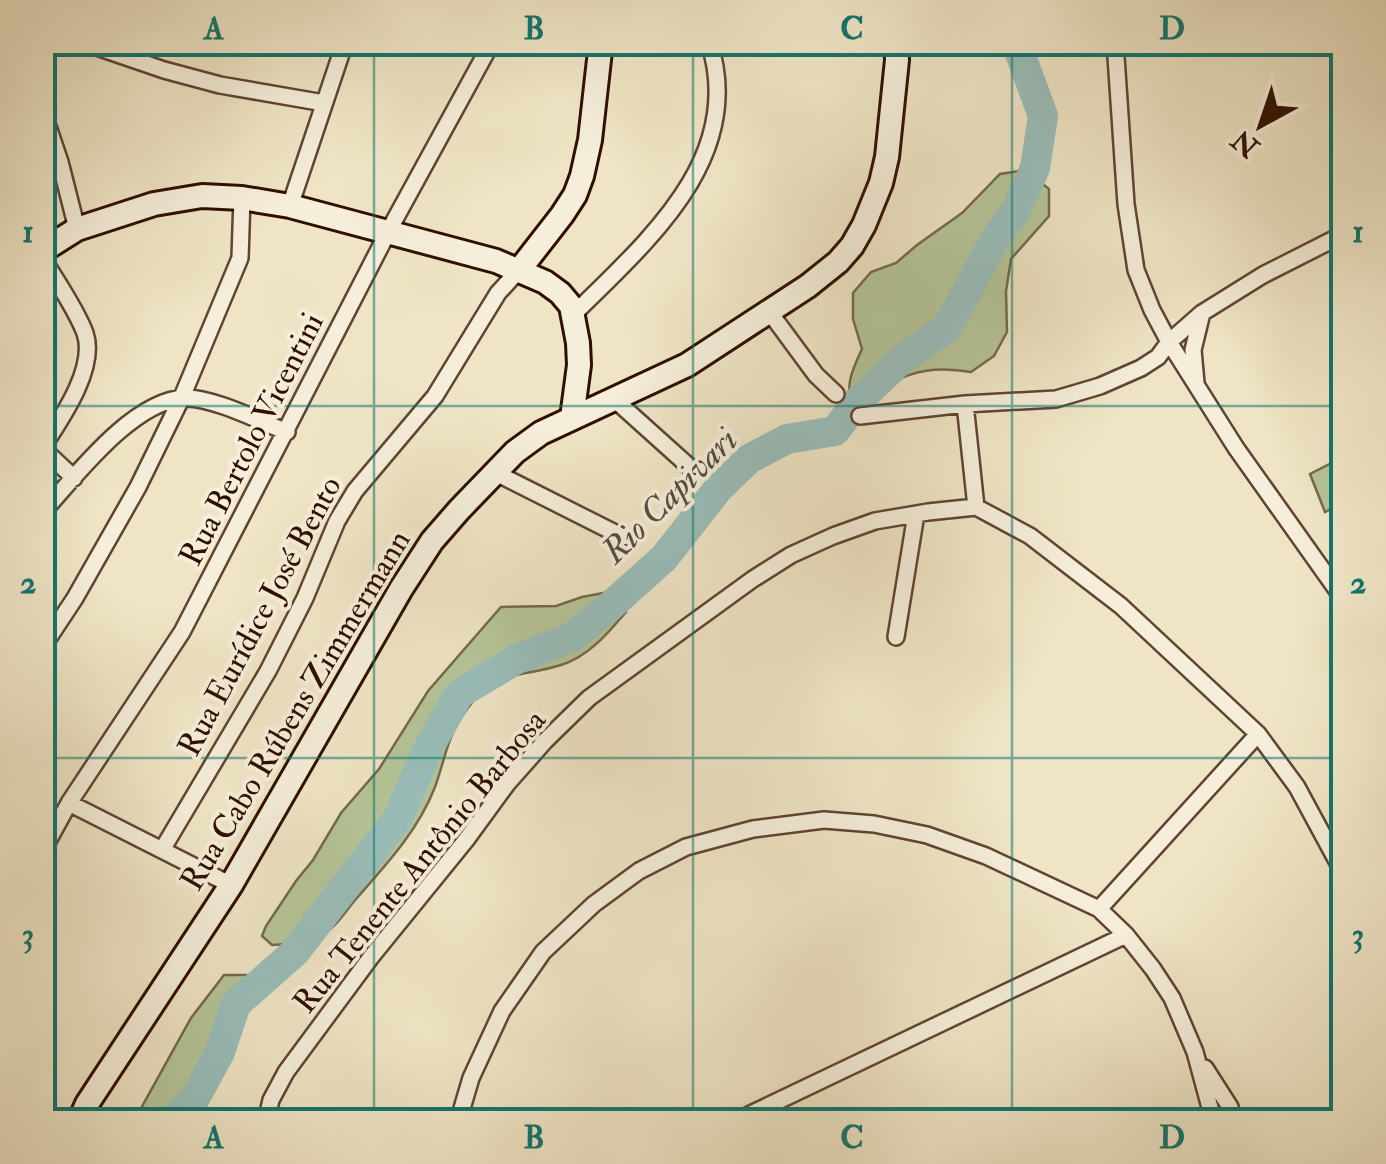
<svg xmlns="http://www.w3.org/2000/svg" width="1386" height="1164" font-family="'IM FELL Double Pica',serif">
	<style>
		.green { fill: #b5c598; stroke: #726a4c; stroke-width: 2.5 }
		.lines { fill: none; stroke-linecap: round; stroke-linejoin: round }
		.river { stroke: #9abeba; stroke-width: 30 }
		.street-casing { stroke: #604432; stroke-width: 20 }
		.secondary-casing { stroke: #300f01; stroke-width: 28 }
		.street { stroke: #f5eeda; stroke-width: 15 }
		.secondary { stroke: #f5eeda; stroke-width: 22 }
		.grid { fill: none; stroke: #0f766e; stroke-width: 2.5; stroke-opacity: 0.55 }
		.labels { text-anchor: middle; stroke-width: 8; stroke-linejoin: round; paint-order: stroke }
		.street-label { font-size: 32px; fill: #300f01; stroke: #f5eeda }
		.water-label { font-size: 35px; font-style: italic; fill: #554c42; stroke: #f5eeda }
		.neatline { fill: none; stroke: #0f766e; stroke-width: 4 }
		.grid-label { font-size: 32px; text-anchor: middle; font-weight: bold; fill: #0f766e }
	</style>
	<rect width="100%" height="100%" fill="#efe5c6"/>
	<filter id="stains"><feTurbulence type="fractalNoise" baseFrequency=".002" numOctaves="4"/><feColorMatrix values="0 0 0 0 .2 0 0 0 0 .09 0 0 0 0 .02 0 0 0 .5 -.17"/></filter>
	<radialGradient id="worn" r=".72"><stop offset=".6" stop-color="#630" stop-opacity="0"/><stop offset="1" stop-color="#630" stop-opacity=".3"/></radialGradient>
	<path class="green" d="M1026,170L1049,189V216L1011,259L1006,291L1007,332L994,356L971,372C920,363 893,377 855,411C843,389 852,370 862,349L853,319V293L871,272L896,263L917,245L962,213L1000,174Z
		M1343,457V503L1325,512L1310,474Z
		M608,592L626,612C608,633 588,657 561,665C519,678 496,669 467,709C446,738 446,757 435,787C418,831 386,865 355,900C346,911 336,927 324,933C307,942 291,944 272,945L262,936L266,926L296,881L313,860L341,813L379,769L428,691L501,607L556,606L582,597Z
		M224,975H250L254,1001L212,1071L199,1096L191,1121H134L191,1018Z"/>
	<g class="lines">
		<path class="river" d="M170,1122L195,1098L220,1052L236,1004L295,952L398,818L427,751L459,694L517,659L572,637L607,609L664,558L718,489L749,459L787,439L835,431L857,402L902,359L947,328L994,241L1016,210L1035,168L1043,116L1016,42"/>
		<g class="street-casing">
			<path id="street" d="M82,42L164,70L220,85L324,103
				M1115,42L1126,204L1136,270L1152,310L1169,342L1236,448L1344,600
				M42,109L60,162L77,229
				M290,206L345,42
				M42,257C56,281 75,307 85,333C97,368 61,419 42,448
				M768,310L816,375L836,394
				M573,315C646,242 747,158 709,42
				M1196,383L1193,350L1202,313
				M614,399L693,470
				M965,404L976,507
				M860,416L965,404L1056,399L1100,386L1141,368L1158,357L1169,342L1202,313L1263,275L1344,234
				M42,448L74,478
				M494,472L623,537
				M42,513C75,477 132,401 184,398C210,396 262,422 287,432
				M896,637L916,514
				M42,648L75,598L138,487L182,397L240,258L242,198
				M69,803L231,885
				M162,850L268,671L305,598L337,521L355,491L435,396L498,293L520,269
				M42,852L69,803L182,632L388,232L492,42
				M1099,909L1258,734
				M1205,1068L1230,1107L1233,1122
				M266,1122L271,1100L286,1072L371,957L466,840L507,784L545,741L589,698L753,579L791,555L833,536L875,521L928,512L976,507L1030,536L1121,606L1258,734L1297,787L1344,874
				M458,1122L471,1078L502,1011L543,952L594,904L639,871L686,847L753,829L824,820L874,824L927,835L986,856L1099,909L1126,935L1153,969L1172,998L1195,1052L1212,1115L1209,1122
				M734,1122L1126,935"/>
		</g>
		<g class="secondary-casing">
			<path id="secondary" d="M42,251L77,229L154,204L202,196L242,198L290,206L496,261L545,282L560,293L571,306L578,343L579,365L572,418
				M520,269L562,215L575,195L582,176L590,140L601,42
				M79,1122L87,1104L231,885L401,589L432,541L459,510L515,452L541,433L687,365L808,286L838,262L852,246L864,225L881,183L887,157L897,60L896,42"/>
		</g>
		<use href="#street" class="street"/>
		<use href="#secondary" class="secondary"/>
	</g>
	<path class="grid" d="M374,42V1122M693,42V1122M1012,42V1122M42,406H1344M42,758H1344"/>
	<g class="labels">
		<g class="street-label">
			<text transform="translate(251 439) rotate(-63)" y="11">Rua Bertolo Vicentini</text>
			<text transform="translate(259 616) rotate(-62)" y="11">Rua Eurídice José Bento</text>
			<text transform="translate(295 710) rotate(-59)" y="11">Rua Cabo Rúbens Zimmermann</text>
			<text transform="translate(419 861) rotate(-51)" y="11">Rua Tenente Antônio Barbosa</text>
		</g>
		<g class="water-label">
			<text transform="translate(669 495) rotate(-45)" y="12">Rio Capivari</text>
		</g>
	</g>
	<rect width="1386" height="1164" fill="none" stroke="#efe5c6" stroke-width="110"/>
	<g transform="translate(1261 125) rotate(220)" stroke="#f5eeda" stroke-width="8" paint-order="stroke">
	<path d="M0-8L18 38L0 25L-18 38Z" fill="#300f01"/>
	<text y="-15" font-size="28" font-weight="bold" text-anchor="middle" fill="#300f01">N</text>
	</g>
	<rect x="55" y="55" width="1276" height="1054" class="neatline"/>
	<g class="grid-label">
		<text x="214" y="39">A</text>
		<text x="534" y="39">B</text>
		<text x="852" y="39">C</text>
		<text x="1172" y="39">D</text>
		<text x="28" y="242">1</text>
		<text x="1358" y="242">1</text>
		<text x="28" y="593">2</text>
		<text x="1358" y="593">2</text>
		<text x="28" y="945">3</text>
		<text x="1358" y="945">3</text>
		<text x="214" y="1148">A</text>
		<text x="534" y="1148">B</text>
		<text x="852" y="1148">C</text>
		<text x="1172" y="1148">D</text>
	</g>
	<rect width="100%" height="100%" filter="url(#stains)"/>
	<rect width="100%" height="100%" fill="url(#worn)"/>
</svg>
